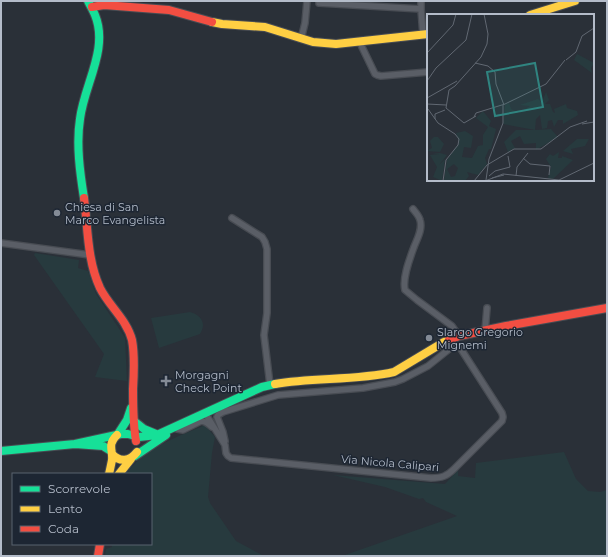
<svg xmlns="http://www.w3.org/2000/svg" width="608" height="557" font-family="Montserrat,sans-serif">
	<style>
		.green { fill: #273a3e }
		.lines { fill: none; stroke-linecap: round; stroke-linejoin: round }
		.street-casing { stroke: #484c53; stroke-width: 8 }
		.fast-casing { stroke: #484c53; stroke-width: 10 }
		.slow-casing { stroke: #484c53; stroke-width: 10 }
		.jam-casing { stroke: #484c53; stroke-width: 10 }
		.street { stroke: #5a5e66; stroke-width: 5.5 }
		.fast { stroke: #16e098; stroke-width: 8 }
		.slow { stroke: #ffcf43; stroke-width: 8 }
		.jam { stroke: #f24e42; stroke-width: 8 }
		.poi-dot { fill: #848b96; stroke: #1d2633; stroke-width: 1.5 }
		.labels { text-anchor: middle; stroke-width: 3; stroke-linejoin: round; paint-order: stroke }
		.poi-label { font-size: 11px; fill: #b4bcc9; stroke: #1d2633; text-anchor: start }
		.street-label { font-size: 11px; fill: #b4bcc9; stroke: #1d2633 }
		.inset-road { fill: none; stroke: #616872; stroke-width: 1 }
		.view { fill: #308480; fill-opacity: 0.15; stroke: #308480; stroke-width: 2 }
		.inset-edge { fill: none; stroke: #b4bcc9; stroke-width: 2 }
	</style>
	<rect width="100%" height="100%" fill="#2a3038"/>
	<path class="green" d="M35,253L79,260L78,268L88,271L96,294L118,327L125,338L127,381L95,377L104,354L34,255Z
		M190,312C201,315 207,323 200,334L159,348L151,318Z
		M205,425L215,437L212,453L208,497L210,503L236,541L264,556H105L106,549L112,547L111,544H151V474H125C131,468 136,461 143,456C160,442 185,434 205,425Z
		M564,452L576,479L588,491L600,492L607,490V556H342L457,516L426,502L423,498L419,499L385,487L333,475L445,484L458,470V476L475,478L476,463Z"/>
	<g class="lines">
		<g class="street-casing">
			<path id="street" d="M319,1V3L421,9
				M421,1V9L423,35
				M301,39L305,23L307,1
				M360,42L362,47L375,74L377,75L381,76L428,72
				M413,209C416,213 419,216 420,220C423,229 417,239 414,247C410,258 402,278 405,290L417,300L452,326L459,336
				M232,218L262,237L265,242L267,249V313L264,335L270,385
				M1,243L90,255
				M485,331L487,308
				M205,413L225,445L226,453L228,456L231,458L431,478C442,478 447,476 454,469L502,421L503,417L502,413L459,346H453L451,339
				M177,429L183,430L201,421C206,421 208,424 212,427
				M225,441L223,432L217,417L218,415L223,412L278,395L363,388L395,382L403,379L428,366L453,346"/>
		</g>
		<g class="fast-casing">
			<path id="fast" d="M84,198C80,173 76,144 80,119C84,85 109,49 95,15C93,10 90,5 88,1
				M134,421L144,429L156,434
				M118,434L127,420L131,408
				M75,444L121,434H128L139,437L157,435L262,387L275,384
				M1,451L75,444L103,446L111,451
				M135,456L166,435"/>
		</g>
		<g class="slow-casing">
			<path id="slow" d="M530,15L575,1
				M212,22L222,24L265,27L313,42L336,44L428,34
				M275,384C314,377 355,381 394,372L444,342L449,340
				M112,454C120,463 130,461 137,452
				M109,474C110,470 111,465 112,460C113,449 107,445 117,435
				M119,474L131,459"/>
		</g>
		<g class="jam-casing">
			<path id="jam" d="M92,7L104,5L169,10L212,22
				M84,198C88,228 87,260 100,288C109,306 127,320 132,340C135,356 134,373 133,389C133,407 133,424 136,441
				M449,340L459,336L506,326L607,308
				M98,556L100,544"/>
		</g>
		<use href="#street" class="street"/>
		<use href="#fast" class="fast"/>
		<use href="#slow" class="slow"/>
		<use href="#jam" class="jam"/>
	</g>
	<g class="poi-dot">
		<circle cx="57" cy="213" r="4"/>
		<circle cx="429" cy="338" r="4"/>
		<path d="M164 375h4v4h4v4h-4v4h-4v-4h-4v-4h4z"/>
	</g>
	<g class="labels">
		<g class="poi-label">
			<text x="65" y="211">Chiesa di San<tspan x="65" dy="13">Marco Evangelista</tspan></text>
			<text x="437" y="336">Slargo Gregorio<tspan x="437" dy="13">Mignemi</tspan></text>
			<text x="175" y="379">Morgagni<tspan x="175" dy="13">Check Point</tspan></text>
		</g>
		<g class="street-label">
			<text transform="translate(390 463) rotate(5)" y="4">Via Nicola Calipari</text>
		</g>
	</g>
	<g transform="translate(427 14)">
		<rect width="167" height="167" fill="#2a3038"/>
		<path d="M150,40L167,49L164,54L165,59L147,46ZM119,78L122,86L118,90H123L126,98L128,99L127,95L139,90L140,94L150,97L151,101L136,110V106H131L127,113L125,106L121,107L120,114L115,115L113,101L109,105L108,116L124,115L131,123L109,136V129L97,130L93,122L84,127L88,134L81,138L77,128L89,116H108L76,110L78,91L82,89L84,95L92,99L103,92L93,91L111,85L115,88ZM56,97L64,107L62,112L69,115L64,135H62L58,144L60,150L51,161L40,158L42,162L38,167L17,166L20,146L32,129L29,119L38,117L46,122L44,134L37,133L35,143L45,144L51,132L56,131V121L61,113L49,104ZM27,150L31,154L28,162L24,163L20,155ZM7,123H11L17,130L13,138L0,137L5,134L3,127ZM150,125H162L158,132L144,135L146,140L136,137ZM132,138L131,144H135V142L146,146L126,165L121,164L124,153L119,145L123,140L126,142ZM5,139H13L20,141L12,151L18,145L15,167L6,163L10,153L3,141L12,140Z" fill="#273a3e" fill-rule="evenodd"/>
		<path class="inset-road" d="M0,39L26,11L29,0M139,46L149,38L155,22L167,14M48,49L61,52L68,58L69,70L77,91M0,67L9,54L39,26L45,0M28,72L54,43L60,30L61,20L57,0M28,72L22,76L19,94L37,109L49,102M0,84L30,67M0,90L19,91M1,95L11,109L28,120L32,125L31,131L19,146L16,167M47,103L49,99L78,90L119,70L138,46M8,105V100L18,96M155,110L167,108M96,144L103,150L123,152L122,161M62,162L68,157L83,153L81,142M89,162L90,153L101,139M65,164L77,161M59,166L62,145L76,109V91M47,167L60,151L87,135H114L143,113L160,107M58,167L76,160L132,166L167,149"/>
		<path class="view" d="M108,49L116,93L68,102L60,58Z"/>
		<rect width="167" height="167" class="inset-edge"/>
	</g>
	<rect width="608" height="557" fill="none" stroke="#b4bcc9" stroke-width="4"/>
	<rect x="12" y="473" width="140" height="72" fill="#1d2633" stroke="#59626f"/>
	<rect x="20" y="486" width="20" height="6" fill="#16e098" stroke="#59626f"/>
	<text x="48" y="493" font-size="12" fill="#b4bcc9">Scorrevole</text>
	<rect x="20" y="506" width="20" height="6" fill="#ffcf43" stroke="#59626f"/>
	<text x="48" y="513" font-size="12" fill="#b4bcc9">Lento</text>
	<rect x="20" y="526" width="20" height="6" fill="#f24e42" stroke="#59626f"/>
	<text x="48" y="533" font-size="12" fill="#b4bcc9">Coda</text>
</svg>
